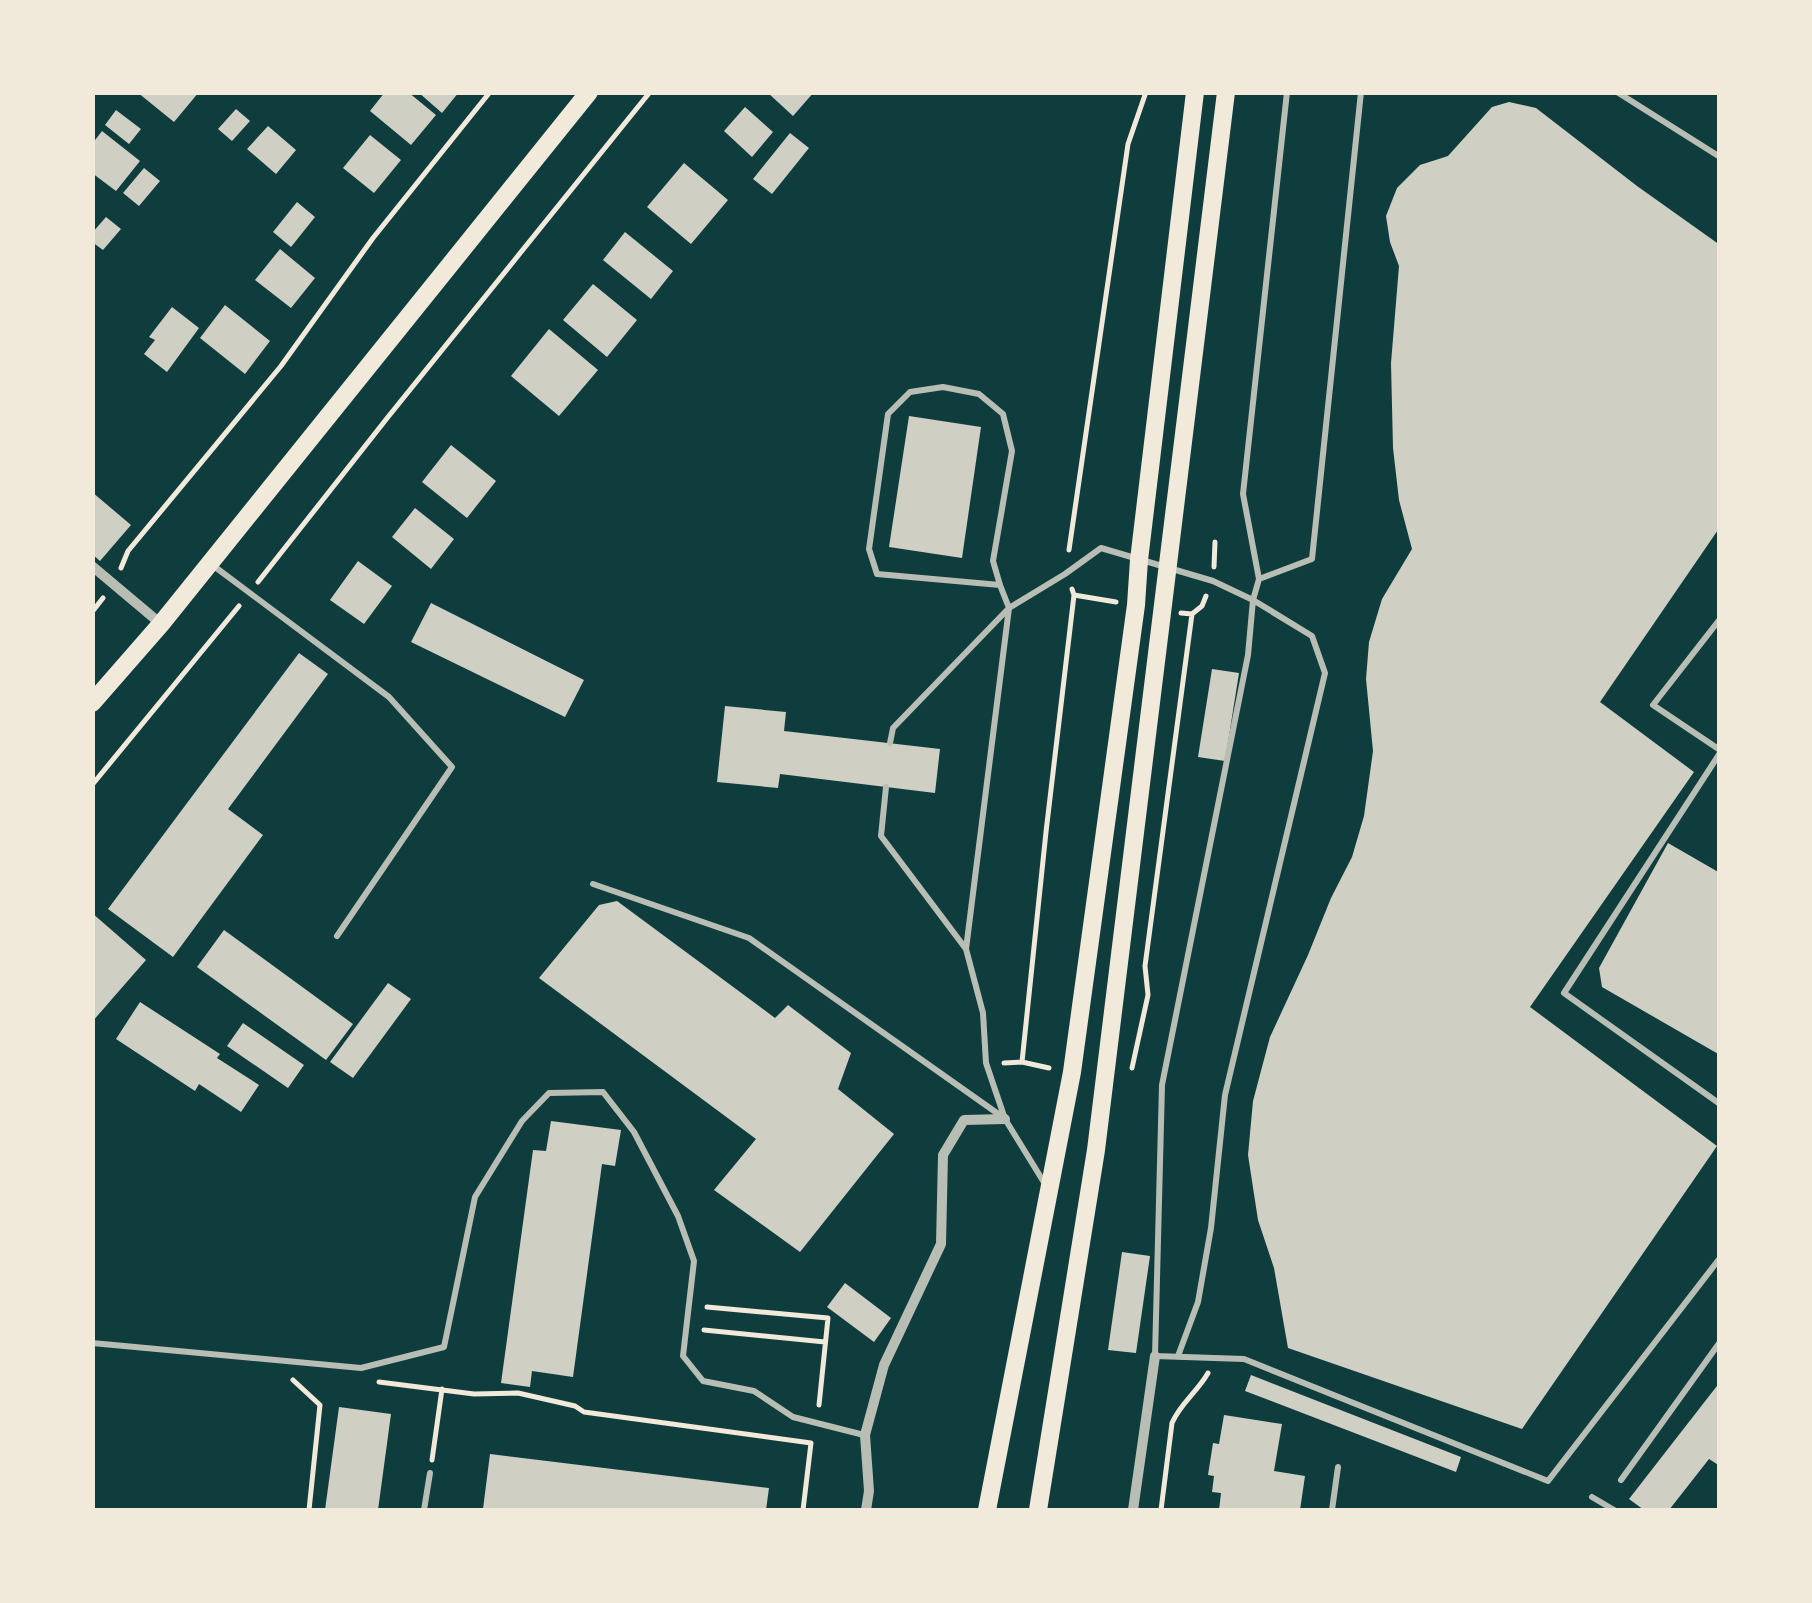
<svg xmlns="http://www.w3.org/2000/svg" width="1812" height="1603" font-family="'DM Sans',sans-serif">
	<style>
		.building { fill: #cfcfc3 }
		.lines { fill: none; stroke-linecap: round; stroke-linejoin: round }
		.path { stroke: #f1e9da; stroke-width: 5 }
		.service { stroke: #b8beb3; stroke-width: 6 }
		.minor { stroke: #b8beb3; stroke-width: 10 }
		.secondary { stroke: #f1e9da; stroke-width: 18 }
		.primary { stroke: #f1e9da; stroke-width: 18 }
	</style>
	<rect width="100%" height="100%" fill="#0f3d3e"/>
	<path class="building" d="M137,92H199L174,122Z
		M385,92H408L436,115L411,145L370,111Z
		M418,92H459L442,113Z
		M767,92H814L793,116Z
		M1509,102L1536,108L1637,186L1720,245V527L1600,702L1694,772L1530,1007L1717,1146L1522,1429L1288,1348L1274,1268L1258,1220L1248,1155L1253,1101L1270,1037L1308,955L1331,898L1352,857L1364,816L1373,751L1366,679L1369,642L1382,599L1412,549L1399,500L1393,448L1391,363L1399,266L1390,242L1386,216L1397,188L1420,165L1448,156L1492,107Z
		M745,107L773,132L752,157L724,131Z
		M236,109L250,121L232,141L218,129Z
		M116,110L141,129L129,144L105,125Z
		M268,126L296,150L276,174L247,149Z
		M102,131L140,161L116,191L92,173V144Z
		M790,133L809,148L772,194L753,179Z
		M370,135L401,160L374,193L343,168Z
		M684,163L728,200L691,244L647,207Z
		M144,168L160,181L139,206L123,193Z
		M297,202L315,217L291,247L273,232Z
		M106,217L121,229L103,250L92,242V233Z
		M625,232L673,271L651,299L603,260Z
		M280,249L315,278L291,308L255,280Z
		M593,284L637,320L607,357L563,320Z
		M225,305L270,341L245,374L200,338Z
		M172,307L199,328L167,372L144,354L155,340L149,337Z
		M549,329L598,370L559,416L511,376Z
		M909,416L981,427L962,558L889,547Z
		M451,445L496,481L467,518L422,482Z
		M92,492L131,525L100,561L92,554Z
		M415,508L454,539L431,569L392,537Z
		M358,561L392,586L364,624L330,600Z
		M431,603L584,680L565,717L411,642Z
		M299,653L328,674L228,809L263,835L173,957L108,909Z
		M1212,669L1239,673L1225,761L1198,757Z
		M725,706L786,712L784,731L940,749L935,793L780,774L778,788L717,782Z
		M1668,843L1720,873V1055L1602,987L1599,968Z
		M617,901L775,1018L788,1005L851,1053L838,1089L894,1134L800,1252L714,1190L756,1139L539,978L599,905Z
		M92,913L146,960L92,1022Z
		M224,930L353,1024L326,1060L197,967Z
		M388,983L411,999L353,1078L330,1062Z
		M140,1002L220,1054L217,1058L259,1085L241,1112L199,1084L195,1091L116,1039Z
		M243,1023L304,1065L288,1088L227,1046Z
		M551,1121L621,1130L615,1166L602,1164L573,1377L532,1371L530,1387L501,1383L533,1150L546,1151Z
		M1122,1252L1150,1256L1136,1353L1108,1350Z
		M845,1283L891,1318L874,1342L827,1307Z
		M1251,1375L1461,1457L1456,1472L1245,1391Z
		M1720,1382V1466L1709,1459L1669,1510H1644L1629,1499Z
		M339,1407L391,1414L378,1510H325Z
		M1224,1415L1282,1424L1274,1471L1305,1476L1300,1510H1219L1221,1493L1212,1492L1214,1476L1208,1475L1213,1443L1219,1444Z
		M490,1454L769,1488L766,1510L483,1509Z"/>
	<g class="lines">
		<path class="path" d="M1069,550L1128,144L1146,92
			M1214,567L1215,542
			M121,568L128,551L281,366L373,238L490,92
			M258,582L388,417L650,92
			M1074,595L1116,602
			M92,612L103,598
			M1181,613L1192,614L1202,606L1206,596
			M92,785L239,606
			M1022,1062L1046,832L1074,595L1072,589
			M1004,1063L1022,1062L1049,1068
			M1132,1068L1148,995L1145,966L1192,614
			M707,1307L828,1318L819,1405
			M704,1330L825,1342
			M293,1380L320,1405L309,1510
			M379,1382L474,1394L518,1393L575,1406L584,1412L811,1443L803,1510
			M432,1460L442,1389
			M1161,1510L1172,1423C1180,1404 1198,1391 1208,1373"/>
		<path class="service" d="M1287,92L1243,494L1259,579L1253,600L1248,655L1162,1085L1155,1356L1244,1359L1548,1481L1720,1258
			M1617,92L1720,157
			M211,564L389,697L452,767L337,936
			M1259,579L1312,559L1361,92
			M1720,619L1653,705L1720,750
			M890,743L893,728L1009,608L1000,585L993,561L1012,451L1003,414L979,394L943,387L910,392L888,414L869,549L877,574L1000,585
			M1720,753L1564,993L1720,1104
			M886,787L881,836L966,949
			M593,884L749,938L1004,1118
			M1045,1184L1005,1119L986,1063L983,1013L966,949L1009,608L1065,574L1101,548L1213,581L1253,600L1312,636L1325,673L1225,1095L1211,1228L1198,1302L1178,1356
			M92,1343L361,1368L444,1347L475,1197L522,1121L549,1093L603,1092L634,1132L678,1216L694,1261L683,1356L703,1381L754,1391L793,1417L864,1435
			M1621,1480L1720,1342
			M1592,1497L1614,1510
			M424,1510L430,1473
			M1332,1510L1338,1467"/>
		<path class="minor" d="M92,566L161,624
			M866,1510L869,1491L865,1435L884,1365L941,1244L943,1155L964,1120L1005,1119
			M1133,1510L1155,1356"/>
		<path class="secondary" d="M92,703L161,624L589,92"/>
		<path class="primary" d="M987,1510L1072,1072L1136,605L1139,560L1195,92
			M1038,1510L1096,1150L1226,92"/>
	</g>
	<rect width="1812" height="1603" fill="none" stroke="#f1e9da" stroke-width="190"/>
</svg>
